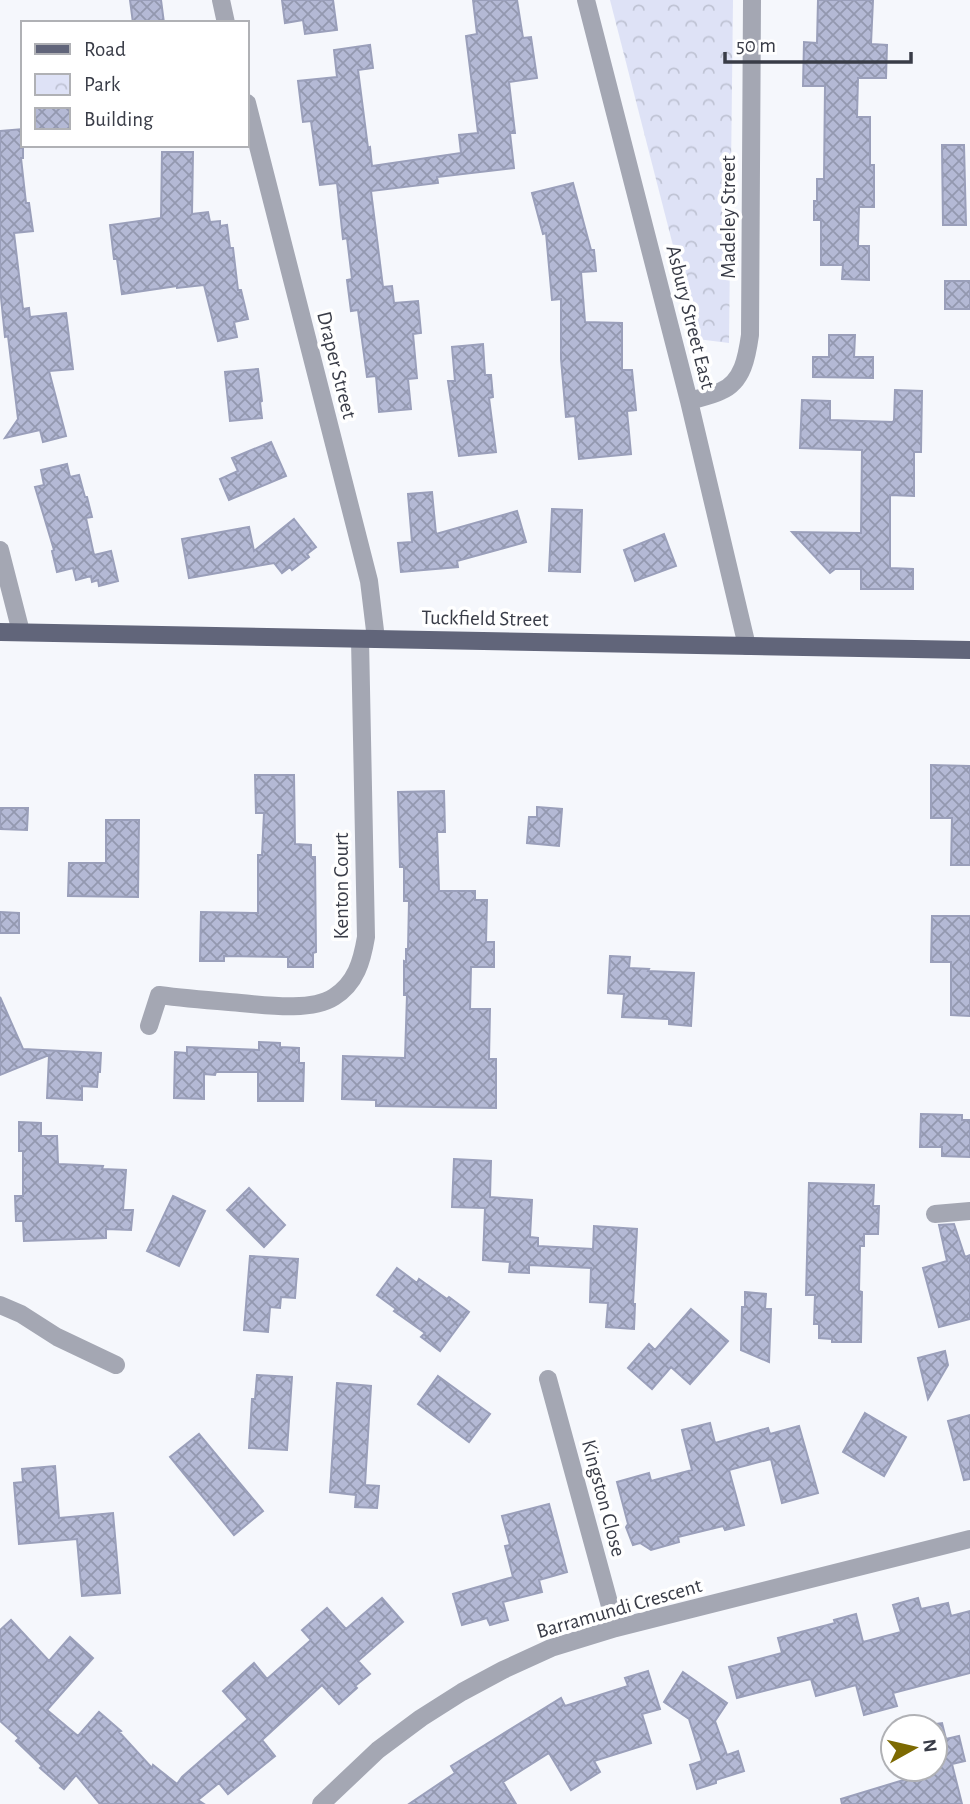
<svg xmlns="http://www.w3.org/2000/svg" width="970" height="1804" font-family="'Alegreya Sans',sans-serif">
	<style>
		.park { fill: url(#park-crowns) }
		.building { fill: url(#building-cross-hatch); stroke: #9a9fba; stroke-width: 2 }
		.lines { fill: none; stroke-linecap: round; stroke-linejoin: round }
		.minor { stroke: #a4a7b3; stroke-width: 18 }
		.major { stroke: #61657a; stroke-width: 18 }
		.labels { text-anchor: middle; stroke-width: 7; stroke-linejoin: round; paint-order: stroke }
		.street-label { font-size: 21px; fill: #393c47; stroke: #fff }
	</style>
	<defs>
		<pattern id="park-crowns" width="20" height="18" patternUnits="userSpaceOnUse" patternTransform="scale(1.75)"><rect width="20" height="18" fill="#dee2f6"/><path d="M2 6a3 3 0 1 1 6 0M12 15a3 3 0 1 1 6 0" fill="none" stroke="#bfc3d4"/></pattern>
		<pattern id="building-cross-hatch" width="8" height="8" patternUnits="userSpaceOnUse" patternTransform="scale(1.75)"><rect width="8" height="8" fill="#b4b9d5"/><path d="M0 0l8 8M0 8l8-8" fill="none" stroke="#9398af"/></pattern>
	</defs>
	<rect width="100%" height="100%" fill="#f5f7fc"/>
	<path class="park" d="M610,0H733L729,343L697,339Z"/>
	<path class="building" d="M130,0H161L164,23H133Z
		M282,0H333L337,30L305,34L303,20L285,23Z
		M473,0H517L523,38L531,37L537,78L509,82L515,133H510L514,168L437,177L438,183L371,191L383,287L392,286L394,303L418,301L421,333L413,334L417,378L408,379L411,409L379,412L376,376L367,377L358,310L351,311L347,280L352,279L347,238L343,239L337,183L320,185L311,121L303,122L298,81L337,77L334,50L370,45L373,68L358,70L368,148L370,147L372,166L461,153L459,135L478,133L466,36L477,34Z
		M818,0H873L871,44L887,45L886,78H858L857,117H870V165H874V207H859L858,246H869V280L842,279L843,265H821V220H814V201H817V179H824L825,86H803L804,42L817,43Z
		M23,129V158H21L26,203H29L33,231L14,233L23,309L29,308L30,317L66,313L73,369L49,371L66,436L43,442L40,430L5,438L18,419L8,336L5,337L0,288V131Z
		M942,145H964L966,225H943Z
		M162,152H193L192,214L208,212L210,222L220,221V226L227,225L230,248H233L238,290H241L248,319L234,322L237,337L218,341L204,285L177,288V286L122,294L117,259H114L110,225L161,218Z
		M573,183L591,250H594L596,271L581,272L585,322L622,323V370H632L636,410L627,411L631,454L579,459L575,416L566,417L561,359V299L552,300L546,233L543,234L532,193Z
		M945,281H970V309H945Z
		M829,335H855L854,357H873V378L813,377V357H829Z
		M483,344L485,375H491L493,397L489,398L496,452L459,456L448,381H455L452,347Z
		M258,369L262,401L260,402L262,418L230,421L225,372Z
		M895,390L922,391L921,452H914V496L890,495V568L913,569V589H861V569H835L830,573L792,532L861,533L862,450L800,448L802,400L830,401V420L893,422L894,420Z
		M271,442L286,476L229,500L220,479L238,471L232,458Z
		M67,464L70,477L79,475L85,497H87L92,517L86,518L94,555L111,551L118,581L99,586L98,580L92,582L91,576L76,580L73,568L57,572L52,551L54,550L35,487L44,485L41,470Z
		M432,492L436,534L517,511L526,542L457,561L458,567L401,572L398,543L412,542L408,494Z
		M552,509L582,510L580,572L549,571Z
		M294,519L316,547L307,554L309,557L292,570L290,567L282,573L274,563L189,578L182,539L249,527L254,551Z
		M664,534L676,566L635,581L624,550Z
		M931,765L970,766V865H951L952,818H931Z
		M255,775H294L295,844L311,845V857H315L316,952L313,953V967H288V957L224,956V961H200L201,912L258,913V855H262L264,813H256Z
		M444,791L445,832H437L439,891H475V900H487L486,942H494V967H471L470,1009H490L489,1059H496V1108L376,1106V1100L342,1099L343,1056L405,1058L407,995H404V961L406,962V949H408L409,901H404V867H400L398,792Z
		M537,807L562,809L559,846L527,843L529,817H537Z
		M0,808H28L27,830L0,829Z
		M106,820H139L138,897L68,896L69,863H106Z
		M0,912L19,913V933H0Z
		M932,916H970V1016L951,1015V962H931Z
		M610,956L630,957L629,968L649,969L648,971L694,973L691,1026L669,1024V1019L622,1017L624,994L608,993Z
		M0,997L23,1049L101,1053L100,1072H98L97,1087L82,1086V1100L47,1098L49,1055L0,1075Z
		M259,1042L280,1043V1047L299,1048V1063H304L303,1101H258V1072H216L215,1075L204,1074V1099L174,1098L175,1052L187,1053V1047L259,1050Z
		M921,1114L962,1115V1120H970V1157L942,1156V1147H920Z
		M19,1122L41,1123V1136H57L58,1164L103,1166L102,1169L126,1170L123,1210H133L131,1230L106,1229V1238L24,1241L23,1221H16L15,1196H23V1151H19Z
		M454,1159L491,1161L490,1197L532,1200L530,1237L538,1238V1246L593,1249L594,1226L637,1229L633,1304H635L634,1329L606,1327L608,1303L590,1302L591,1268L529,1265V1273L509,1272L510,1262L483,1260L485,1208L452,1207Z
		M809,1183L874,1185L873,1206H879L878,1234H864V1246H860L859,1291L862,1292L861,1342H832V1339L819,1338V1324H814L815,1295H806Z
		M249,1188L285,1225L264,1247L227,1210Z
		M173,1196L205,1211L179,1266L147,1251Z
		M954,1224L965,1257L970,1255V1319L939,1327L923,1268L947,1261L939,1225Z
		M250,1256L298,1259L295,1298L281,1297L280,1308L270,1307L268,1332L244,1330Z
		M397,1268L417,1283L419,1279L447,1299L449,1297L469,1312L440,1351L421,1337L425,1333L394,1311L396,1309L377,1295Z
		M745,1292L766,1294L765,1309H771L769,1362L741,1350L742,1307H745Z
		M691,1309L728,1341L690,1384L671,1367L652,1389L628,1368L649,1344L655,1350Z
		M945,1351L948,1365L928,1399L918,1358Z
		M257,1375L292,1377L287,1450L249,1448L252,1399H255Z
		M438,1376L490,1414L469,1442L418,1404Z
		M337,1383L371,1386L365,1485L379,1486L377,1508L355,1507L356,1495L330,1492Z
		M865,1413L906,1437L884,1476L843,1452Z
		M970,1415V1479L964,1480L948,1421Z
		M710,1423L715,1443L768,1428L770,1434L799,1426L818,1493L782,1503L771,1459L729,1470L744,1525L725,1530L723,1526L678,1537L679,1542L651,1550L640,1543L633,1545L626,1527L628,1524L617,1482L649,1473L651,1481L692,1470L682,1430Z
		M199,1434L263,1511L234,1535L170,1457Z
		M55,1466L59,1518L113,1513L120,1593L82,1596L77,1539L19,1544L14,1483L23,1482L22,1469Z
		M549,1504L567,1572L539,1580L542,1592L503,1602L508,1620L490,1625L487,1618L462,1625L453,1594L513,1577L505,1546L510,1545L502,1516Z
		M382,1598L403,1622L358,1661L370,1674L355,1686L357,1688L339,1704L322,1685L262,1740L275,1756L228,1794L219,1783L198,1800L204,1804H100L76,1775L64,1789L40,1768L42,1766L16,1741L19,1738L0,1721V1630L11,1620L49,1661L70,1637L93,1658L47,1710L78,1736L99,1712L121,1731L119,1732L152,1768L153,1765L177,1784L182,1777L248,1719L223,1691L254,1663L267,1679L311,1640L302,1630L327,1608L346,1629Z
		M918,1598L921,1609L948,1603L951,1616L970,1611V1673L893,1693L897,1706L864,1715L856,1685L816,1696L811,1679L737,1698L729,1667L782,1653L778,1638L835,1623L834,1620L856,1614L863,1642L901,1632L893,1605Z
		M648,1671L660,1709L642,1714L651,1743L594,1761L600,1772L571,1790L549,1753L503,1782L516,1804H409L455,1773L451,1766L561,1698L565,1706L628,1686L625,1678Z
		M683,1672L727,1703L715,1721L727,1755L738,1751L744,1771L716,1780V1783L697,1789L690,1765L702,1761L689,1719L664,1702Z
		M942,1723L946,1739L959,1736L965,1761L952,1764L962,1804H842L841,1799L920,1775L918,1769H935V1724Z"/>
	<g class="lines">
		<path class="minor" d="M221,0L226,23
			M586,0L689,401L747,646
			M247,103L369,581L376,639
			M689,401C699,398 711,396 721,391C743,382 747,356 750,335L752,0
			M0,550L21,632
			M149,1026L159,995C182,998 205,1000 229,1002C258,1004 309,1013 334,997C356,983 362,961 366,937L360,639
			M935,1214L970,1211
			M0,1305L21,1314L57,1337L116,1365
			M548,1379L616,1628
			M321,1804L378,1750L421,1718L462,1692L503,1670L551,1648L616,1628L970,1539"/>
		<path class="major" d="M0,632L970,650"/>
	</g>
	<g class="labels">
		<g class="street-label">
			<text transform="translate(728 217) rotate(-90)" y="7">Madeley Street</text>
			<text transform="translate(691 317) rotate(76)" y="7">Asbury Street East</text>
			<text transform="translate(337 365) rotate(76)" y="7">Draper Street</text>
			<text transform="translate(485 618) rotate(1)" y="7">Tuckfield Street</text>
			<text transform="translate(341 886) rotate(-90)" y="7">Kenton Court</text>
			<text transform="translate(604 1498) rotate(75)" y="7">Kingston Close</text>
			<text transform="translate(619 1608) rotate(-16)" y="7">Barramundi Crescent</text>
		</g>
	</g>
	<rect x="21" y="21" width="228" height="126" fill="#ffffff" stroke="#b0b1b5" stroke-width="2"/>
	<rect x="35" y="44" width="35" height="10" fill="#61657a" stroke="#b0b1b5" stroke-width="2"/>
	<text x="84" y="56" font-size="21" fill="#393c47">Road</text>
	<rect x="35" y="74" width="35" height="21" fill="url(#park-crowns)" stroke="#b0b1b5" stroke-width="2"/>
	<text x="84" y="91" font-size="21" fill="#393c47">Park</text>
	<rect x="35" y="108" width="35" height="21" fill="url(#building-cross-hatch)" stroke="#b0b1b5" stroke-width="2"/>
	<text x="84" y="126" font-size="21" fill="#393c47">Building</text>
	<g transform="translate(914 1748) rotate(82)"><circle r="33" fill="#ffffff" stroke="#b0b1b5" stroke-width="2"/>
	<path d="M0-5L12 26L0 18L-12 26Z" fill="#7d6a02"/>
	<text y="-10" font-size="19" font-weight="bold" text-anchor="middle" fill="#393c47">N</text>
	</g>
	<path d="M725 52v10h186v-10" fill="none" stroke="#393c47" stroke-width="3.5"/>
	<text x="736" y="52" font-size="21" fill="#393c47" stroke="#ffffff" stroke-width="5" paint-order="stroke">50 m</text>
</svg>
